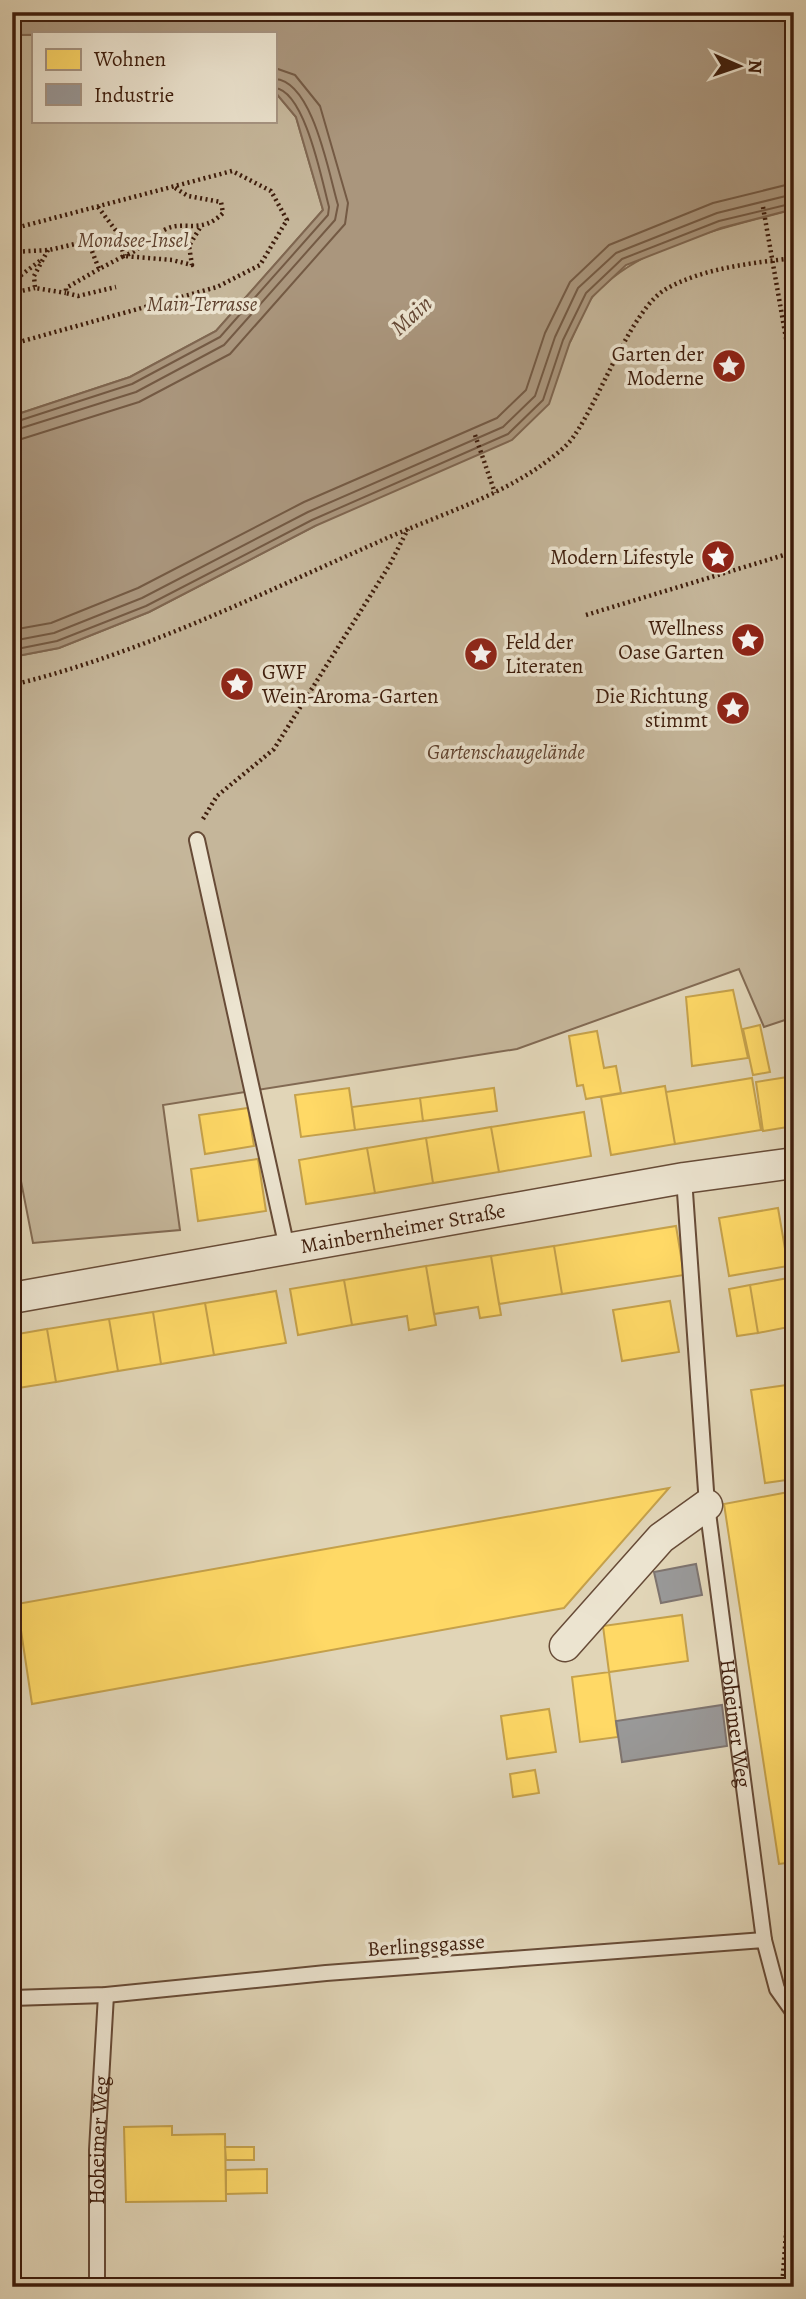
<svg xmlns="http://www.w3.org/2000/svg" width="806" height="2299" font-family="Alegreya,serif">
	<style>
		.green { fill: #c5b69a; stroke: #826a53; stroke-width: 2 }
		.water { fill: #aa967d; stroke: #7f6650; stroke-width: 2 }
		.homes { fill: #ffd966; stroke: #c5a14b; stroke-width: 2 }
		.industry { fill: #999; stroke: #7e746f; stroke-width: 2 }
		.lines { fill: none; stroke-linecap: round; stroke-linejoin: round }
		.shore { stroke: #745a44; stroke-width: 2 }
		.service-casing { stroke: #674b37; stroke-width: 18 }
		.minor-casing { stroke: #674b37; stroke-width: 33 }
		.path { stroke: #3e1d0c; stroke-width: 4.5; stroke-dasharray: 2 3.5; stroke-linecap: butt }
		.service { stroke: #ece4d0; stroke-width: 14 }
		.minor { stroke: #ece4d0; stroke-width: 30 }
		.labels { text-anchor: middle; stroke-width: 7; stroke-linejoin: round; paint-order: stroke }
		.park-label { font-size: 21px; font-style: italic; fill: #604330; stroke: #ece4d0 }
		.poi-label { font-size: 21px; fill: #3e1d0c; stroke: #ece4d0; text-anchor: end }
		.street-label { font-size: 21px; fill: #3e1d0c; stroke: #ece4d0 }
		.water-label { font-size: 23px; font-style: italic; fill: #644734; stroke: #ece4d0 }
	</style>
	<rect width="100%" height="100%" fill="#e1d5b7"/>
	<filter id="stains"><feTurbulence type="fractalNoise" baseFrequency=".00286" numOctaves="4"/><feColorMatrix values="0 0 0 0 .2 0 0 0 0 .09 0 0 0 0 .02 0 0 0 .5 -.17"/></filter>
	<radialGradient id="worn" r=".72"><stop offset=".6" stop-color="#630" stop-opacity="0"/><stop offset="1" stop-color="#630" stop-opacity=".3"/></radialGradient>
	<path class="green" d="M12,35H33V121H275V92L296,117L323,210L216,331L130,377L12,416Z
		M794,209V1017L764,1027L739,969L517,1049L163,1105L180,1230L33,1243L12,1135V657L59,648L149,612L315,526L570,342C577,328 583,307 594,295C642,242 728,228 794,209Z"/>
	<path class="water" d="M12,12H794V209L721,228L626,265L592,297L570,342L549,404L512,440L315,526L149,612L59,648L12,657V416L130,377L216,331L323,210L296,117L275,92V33L12,35Z"/>
	<path class="homes" d="M733,990L748,1058L692,1066L686,997Z
		M760,1025L770,1072L753,1075L743,1029Z
		M597,1031L604,1068L616,1066L621,1093L586,1099L583,1085L577,1086L569,1036Z
		M794,1076V1126L763,1131L756,1082Z
		M752,1078L761,1130L675,1144L666,1092Z
		M665,1086L675,1144L611,1155L601,1097Z
		M349,1088L355,1130L301,1137L295,1095Z
		M494,1088L497,1111L423,1121L420,1098Z
		M420,1098L423,1121L355,1130L352,1107Z
		M248,1108L254,1146L205,1154L199,1115Z
		M584,1112L591,1156L499,1172L491,1127Z
		M491,1127L499,1172L433,1183L426,1138Z
		M426,1138L433,1183L375,1193L367,1148Z
		M367,1148L375,1193L306,1204L299,1160Z
		M258,1159L266,1211L198,1221L191,1169Z
		M778,1208L788,1266L729,1276L719,1218Z
		M676,1226L684,1275L562,1294L554,1246Z
		M554,1246L562,1294L499,1304L491,1256Z
		M491,1256L501,1315L480,1318L478,1307L434,1314L426,1266Z
		M426,1266L436,1325L409,1330L407,1316L352,1325L344,1280Z
		M794,1277V1326L758,1333L750,1285Z
		M344,1280L352,1325L298,1335L290,1289Z
		M750,1285L758,1333L737,1336L729,1289Z
		M276,1291L286,1343L214,1355L205,1303Z
		M670,1301L679,1352L622,1361L613,1310Z
		M205,1303L214,1355L161,1364L153,1312Z
		M153,1312L161,1364L118,1371L109,1319Z
		M109,1319L118,1371L56,1382L47,1329Z
		M47,1329L56,1382L12,1389V1335Z
		M794,1384V1479L765,1483L751,1390Z
		M669,1488L564,1608L32,1704L17,1604Z
		M794,1491V1862L779,1864L724,1504Z
		M682,1615L688,1661L609,1672L603,1626Z
		M609,1672L618,1737L580,1742L572,1677Z
		M549,1709L556,1752L507,1759L501,1716Z
		M535,1770L539,1793L513,1797L510,1774Z
		M172,2126V2135L225,2134L226,2201L126,2202L124,2127Z
		M225,2147H254V2160H226Z
		M267,2169V2193L226,2194V2170Z"/>
	<path class="industry" d="M696,1564L702,1595L661,1603L654,1572Z
		M722,1705L727,1746L622,1762L616,1721Z"/>
	<g class="lines">
		<path class="shore" d="M12,423L132,384L220,337L328,215L329,207C322,181 305,91 275,88
			M12,431L136,392L224,345L335,220L338,205C329,175 313,81 275,79
			M12,442L139,402L230,354L345,224L348,203L320,106L295,75L275,68
			M12,630L51,623L138,588L304,502L497,418L526,390L545,333L570,282L609,245L713,203L794,183
			M12,641L54,633L142,598L308,512L503,427L535,396L555,337L578,288L616,253L717,213L794,194
			M12,650L57,641L146,606L312,520L508,434L543,400L563,340L586,293L622,259L719,221L794,203"/>
		<g class="service-casing">
			<g id="service">
				<path d="M197,840L287,1248"/>
				<path id="s1" d="M684,1178L707,1505L764,1940"/>
				<path d="M12,1998L106,1995L326,1973L764,1940L777,1989L794,2013"/>
				<path id="s2" d="M97,2287V2150L106,1995"/>
			</g>
		</g>
		<g class="minor-casing">
			<g id="minor">
				<path id="s3" d="M12,1298L684,1178L794,1163"/>
				<path d="M565,1646L661,1538L707,1505"/>
			</g>
		</g>
		<path class="path" d="M98,207L117,232L124,256C143,249 151,236 166,229C185,220 201,235 223,213L221,202L188,196L172,186
			M763,207L794,384
			M12,229L232,171L271,191L287,220L260,265L217,287L12,344
			M48,250L34,276L35,288L66,293
			M12,252L49,250L88,241L99,269L124,256L172,260L192,265L189,246L201,226
			M99,269L66,288V293L78,296L116,287
			M12,282L41,260
			M12,293L35,288
			M475,435L495,493
			M586,615L794,552
			M12,685C140,654 256,596 376,543C430,518 489,501 539,467C550,459 567,447 574,436C599,401 632,308 666,289C703,268 752,263 794,258
			M203,819L217,796L274,749L389,566L408,529
			M782,2287L794,2128"/>
		<use href="#service" class="service"/>
		<use href="#minor" class="minor"/>
	</g>
	<defs>
		<g id="sight-disc" transform="scale(1.75)"><circle r="9.5" fill="#8f2418" stroke="#ece4d0"/><path d="M0-6L1.8-2.2L6-1.7L2.9 1.2L3.7 5.4L0 3.3L-3.7 5.4L-2.9 1.2L-6-1.7L-1.8-2.2Z" fill="#fff"/></g>
	</defs>
	<g fill-rule="evenodd">
		<use href="#sight-disc" x="729" y="366"/>
		<use href="#sight-disc" x="718" y="557"/>
		<use href="#sight-disc" x="748" y="640"/>
		<use href="#sight-disc" x="481" y="654"/>
		<use href="#sight-disc" x="237" y="684"/>
		<use href="#sight-disc" x="733" y="708"/>
	</g>
	<g class="labels">
		<g class="park-label">
			<text x="133" y="247">Mondsee-Insel</text>
			<text x="202" y="311">Main-Terrasse</text>
			<text x="506" y="759">Gartenschaugelände</text>
		</g>
		<g class="poi-label">
			<text x="704" y="361">Garten der<tspan x="704" dy="24">Moderne</tspan></text>
			<text x="694" y="564">Modern Lifestyle</text>
			<text x="724" y="635">Wellness<tspan x="724" dy="24">Oase Garten</tspan></text>
			<text x="505" y="649" text-anchor="start">Feld der<tspan x="505" dy="24">Literaten</tspan></text>
			<text x="262" y="679" text-anchor="start">GWF<tspan x="262" dy="24">Wein-Aroma-Garten</tspan></text>
			<text x="708" y="703">Die Richtung<tspan x="708" dy="24">stimmt</tspan></text>
		</g>
		<g class="street-label">
			<text dy="7" stroke="none"><textPath href="#s3" startOffset="397">Mainbernheimer Straße</textPath></text>
			<text dy="7" stroke="none"><textPath href="#s1" startOffset="548">Hoheimer Weg</textPath></text>
			<text transform="translate(426 1945) rotate(-4)" y="7">Berlingsgasse</text>
			<text dy="7" stroke="none"><textPath href="#s2" startOffset="147">Hoheimer Weg</textPath></text>
		</g>
		<g class="water-label">
			<text transform="translate(411 315) rotate(-42)" y="8">Main</text>
		</g>
	</g>
	<rect width="806" height="2299" fill="none" stroke="#e1d5b7" stroke-width="42"/>
	<rect x="14" y="14" width="778" height="2271" fill="none" stroke="#3e1d0c" stroke-width="3.5"/>
	<rect x="21" y="21" width="764" height="2257" fill="none" stroke="#3e1d0c" stroke-width="2"/>
	<rect x="32" y="32" width="245" height="91" fill="#ece4d0" stroke="#a69482" stroke-width="2"/>
	<rect x="46" y="49" width="35" height="21" fill="#ffd966" stroke="#a69482" stroke-width="2"/>
	<text x="94" y="66" font-size="21" fill="#3e1d0c">Wohnen</text>
	<rect x="46" y="84" width="35" height="21" fill="#999999" stroke="#a69482" stroke-width="2"/>
	<text x="94" y="102" font-size="21" fill="#3e1d0c">Industrie</text>
	<g transform="translate(739 66) rotate(92)" stroke="#ece4d0" stroke-width="5" paint-order="stroke">
	<path d="M0-5L12 26L0 18L-12 26Z" fill="#3e1d0c"/>
	<text y="-10" font-size="19" font-weight="bold" text-anchor="middle" fill="#3e1d0c">N</text>
	</g>
	<rect width="100%" height="100%" filter="url(#stains)"/>
	<rect width="100%" height="100%" fill="url(#worn)"/>
</svg>
